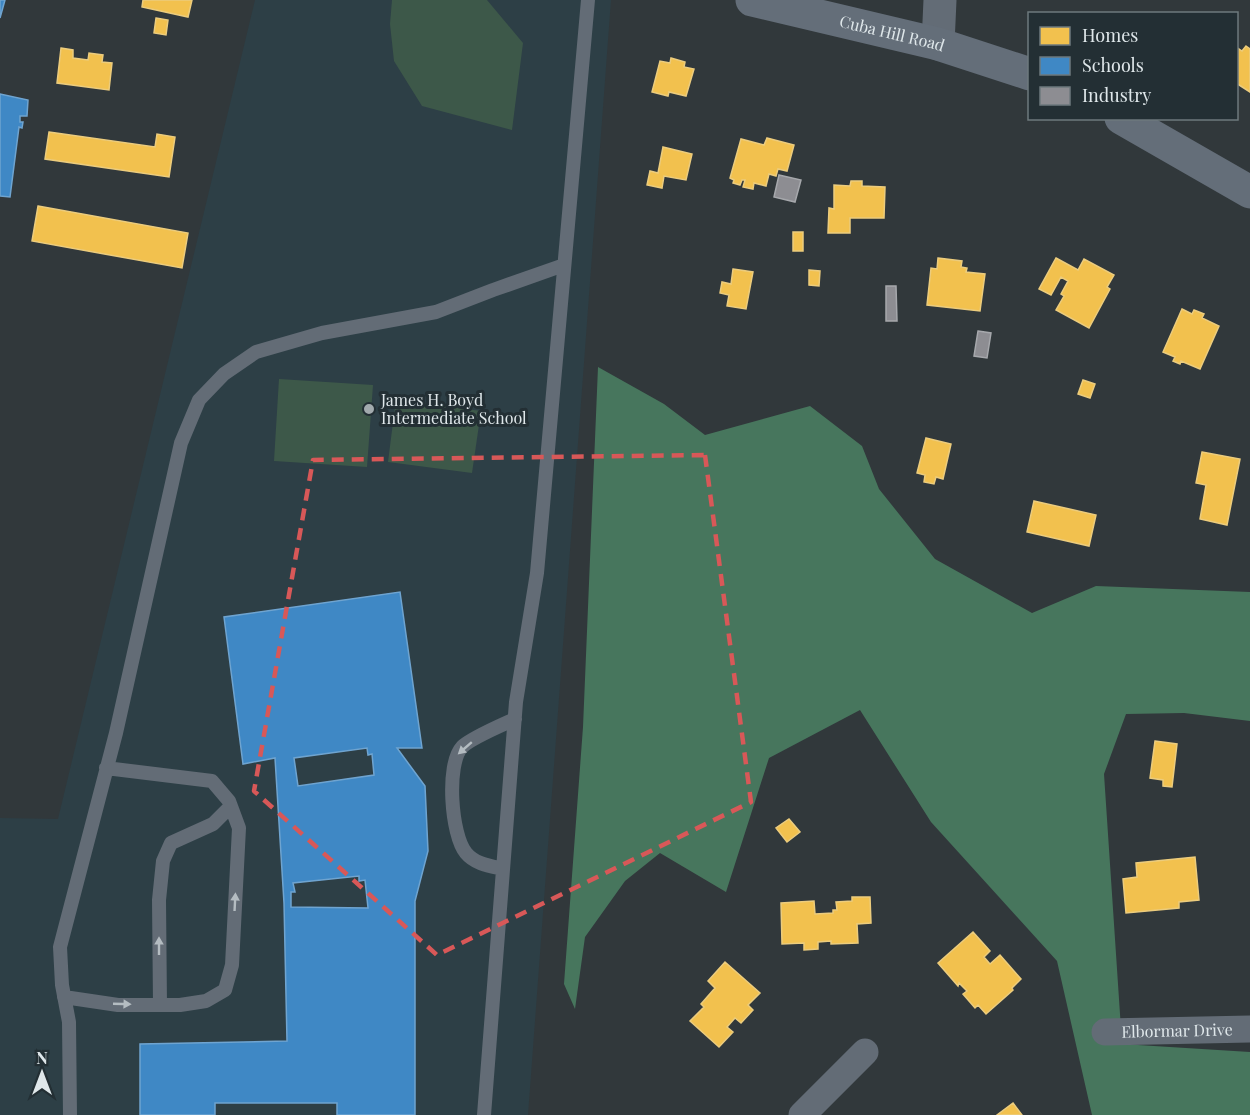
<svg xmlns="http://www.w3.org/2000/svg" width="1250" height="1115" font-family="'Playfair Display',serif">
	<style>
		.built { fill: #2d3f46 }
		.green { fill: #3d5849 }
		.forest { fill: #47765d }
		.homes { fill: #f2c14e; stroke: #eccc7d; stroke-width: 1.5 }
		.schools { fill: #3f88c5; stroke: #6fa4d0; stroke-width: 1.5; fill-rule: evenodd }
		.industry { fill: #8d8d92; stroke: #a6a8ac; stroke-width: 1.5 }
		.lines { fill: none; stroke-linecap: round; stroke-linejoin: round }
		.service { stroke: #636c76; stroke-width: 14 }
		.minor { stroke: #636c76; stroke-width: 27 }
		.tertiary { stroke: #636c76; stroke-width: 33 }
		.secondary { stroke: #646e79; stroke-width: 33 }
		.oneway { fill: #b4bcc1 }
		.marked { fill: none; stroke: #d85858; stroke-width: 4.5; stroke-dasharray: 12 8; stroke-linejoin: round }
		.poi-dot { fill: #a2aaad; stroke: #232f34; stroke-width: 2 }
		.labels { text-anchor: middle; stroke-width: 6; stroke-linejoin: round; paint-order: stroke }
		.street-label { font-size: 16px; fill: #dfe7ea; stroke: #232f34 }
		.poi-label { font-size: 16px; fill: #dfe7ea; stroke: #232f34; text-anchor: start }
	</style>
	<rect width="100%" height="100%" fill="#31383b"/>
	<path class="built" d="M255,0H611L528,1115H0V818L58,819Z"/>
	<path class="green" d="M392,0H487L523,43L512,130L422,106L394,61L390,24Z
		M279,379L373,385L367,467L274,461Z
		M396,399L481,411L472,473L388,462Z"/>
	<path class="forest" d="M598,367L664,404L705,435L810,406L862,446L879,489L935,559L1032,613L1096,586L1250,592V721L1184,713L1126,714L1104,774L1122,1044L1250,1052V1115H1092L1057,961L931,822L860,710L769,758L726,892L660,853L625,881L585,937L575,1009L564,984L583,727Z"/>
	<path class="homes" d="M143,0H192L188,17L142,7Z
		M156,18L168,20L166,35L154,33Z
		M1246,46L1250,49V92L1236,83V47L1242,51Z
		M61,48L73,50V58L88,60L89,53L103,55L102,62L112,63L109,90L57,83Z
		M671,58L685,62L684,67L694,69L686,96L669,92L668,96L652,92L660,61L670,63Z
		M49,132L155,147L157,134L175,137L169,177L45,159Z
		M767,138L794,145L787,171L778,169L776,176L769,174L766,186L754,183L753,189L743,187L745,180H742L740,185L733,183L734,180L730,178L741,139L764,145Z
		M663,147L692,154L686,180L664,176L662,188L647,185L650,171L658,173Z
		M851,181H862V186L885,187L884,218H850V233H828L829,208L834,209V185L850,186Z
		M38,206L188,233L182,268L32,241Z
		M793,232H803V251H793Z
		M938,258L962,261L961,267L967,268L966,272L985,274L980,311L927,305L931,268L937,269Z
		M1056,258L1078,270L1084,259L1114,275L1107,287L1110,289L1089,328L1056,310L1064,296L1061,294L1068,281L1061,277L1051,295L1039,289Z
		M733,269L753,272L746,309L727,306L729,295L720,293L722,282L731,284Z
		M809,270L820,271L819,286L809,285Z
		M1182,309L1192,314L1194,310L1204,314L1202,318L1219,326L1200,369L1181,361L1180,364L1173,361L1175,357L1163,352Z
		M1083,380L1095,384L1090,398L1078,394Z
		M926,438L951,444L943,479L936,477L934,484L924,482L925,475L917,473Z
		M1202,452L1240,459L1227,525L1200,519L1206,485L1196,483Z
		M1034,501L1096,515L1089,546L1027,532Z
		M1155,741L1177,744L1172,787L1163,786V780L1150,778Z
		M789,819L800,832L787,842L776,828Z
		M1195,857L1199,900L1179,902V908L1126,913L1123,879L1137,877L1136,863Z
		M852,897H870L871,923L857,924L858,943L831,944V941L818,942V949L804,950V943L782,944L781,903L814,901L815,914L833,913V910H837L836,902L852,901Z
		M973,932L990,951L984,957L990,964L1000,955L1021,979L1012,988L1013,990L986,1014L978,1005L975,1008L963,994L967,991L959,983L958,986L938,963Z
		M725,962L760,993L748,1005L753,1010L741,1023L735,1018L727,1027L733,1032L719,1047L690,1021L704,1007L701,1004L715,988L708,981Z
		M1013,1103L1022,1115H997Z"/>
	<path class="schools" d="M0,0H5L0,18Z
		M0,94L28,100L27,116H20V122H23L22,128L19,127L10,197L0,196Z
		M400,592L422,748H397L425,786L428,851L415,901V1115H337V1103H215V1115H140V1044L287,1041L284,903L275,758L243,764L224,617ZM367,748L368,755L372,754L374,775L298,786L294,758ZM359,876V881L365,880L368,908L291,907V892H295L293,883Z"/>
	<path class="industry" d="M779,175L801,180L795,202L774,197Z
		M886,286H896L897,321H886Z
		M978,331L991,333L987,358L974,356Z"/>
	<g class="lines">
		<path class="service" d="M503,869C490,866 475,864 466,853C451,835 446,764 462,747C471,738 502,725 515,719
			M64,997L118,1005H180L206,1001L225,990L232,965L239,828L229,801L212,781L106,768
			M160,1005L159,900L163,861L171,843L213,824L231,806
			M70,1115L69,1022L62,985L60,947L116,733L181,443L199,400L224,374L256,352L322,333L436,312L493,290L564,265
			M484,1115L516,702L537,573L588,0"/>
		<g class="minor">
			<path id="s1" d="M1105,1032L1250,1029"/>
			<path d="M802,1115L865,1052"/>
		</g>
		<path class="tertiary" d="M938,44L940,0"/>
		<g class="secondary">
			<path id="s2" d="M752,0L938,44L1030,74"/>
			<path d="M1121,118L1250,192"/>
		</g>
	</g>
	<defs><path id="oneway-solid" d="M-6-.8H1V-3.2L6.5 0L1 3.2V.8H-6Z" transform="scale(1.5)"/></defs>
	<g class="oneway">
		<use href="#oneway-solid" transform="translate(465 748) rotate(139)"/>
		<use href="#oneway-solid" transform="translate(235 902) rotate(-87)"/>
		<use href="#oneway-solid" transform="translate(159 946) rotate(-90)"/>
		<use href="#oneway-solid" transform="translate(122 1004) rotate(2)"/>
	</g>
	<path class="marked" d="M705,455L751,802L437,955L254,791L313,460Z"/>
	<circle class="poi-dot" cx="369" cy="409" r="6"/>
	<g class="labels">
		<g class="street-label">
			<text dy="6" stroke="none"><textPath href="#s2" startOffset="144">Cuba Hill Road</textPath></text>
			<text dy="6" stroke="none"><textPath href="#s1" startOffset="72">Elbormar Drive</textPath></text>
		</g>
		<g class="poi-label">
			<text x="381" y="406">James H. Boyd<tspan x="381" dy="18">Intermediate School</tspan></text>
		</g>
	</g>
	<rect x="1028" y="12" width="210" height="108" fill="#232f34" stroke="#6e797d" stroke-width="1.5"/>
	<rect x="1040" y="27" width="30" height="18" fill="#f2c14e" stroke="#6e797d" stroke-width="1.5"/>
	<text x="1082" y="42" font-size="18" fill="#dfe7ea">Homes</text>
	<rect x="1040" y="57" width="30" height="18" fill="#3f88c5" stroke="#6e797d" stroke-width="1.5"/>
	<text x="1082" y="72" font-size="18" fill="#dfe7ea">Schools</text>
	<rect x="1040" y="87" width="30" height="18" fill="#8d8d92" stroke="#6e797d" stroke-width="1.5"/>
	<text x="1082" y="102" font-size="18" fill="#dfe7ea">Industry</text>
	<g transform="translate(42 1073)" stroke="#232f34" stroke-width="4.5" paint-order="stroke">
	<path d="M0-4.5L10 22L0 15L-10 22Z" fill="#dfe7ea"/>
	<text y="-9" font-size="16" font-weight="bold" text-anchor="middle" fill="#dfe7ea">N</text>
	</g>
</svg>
